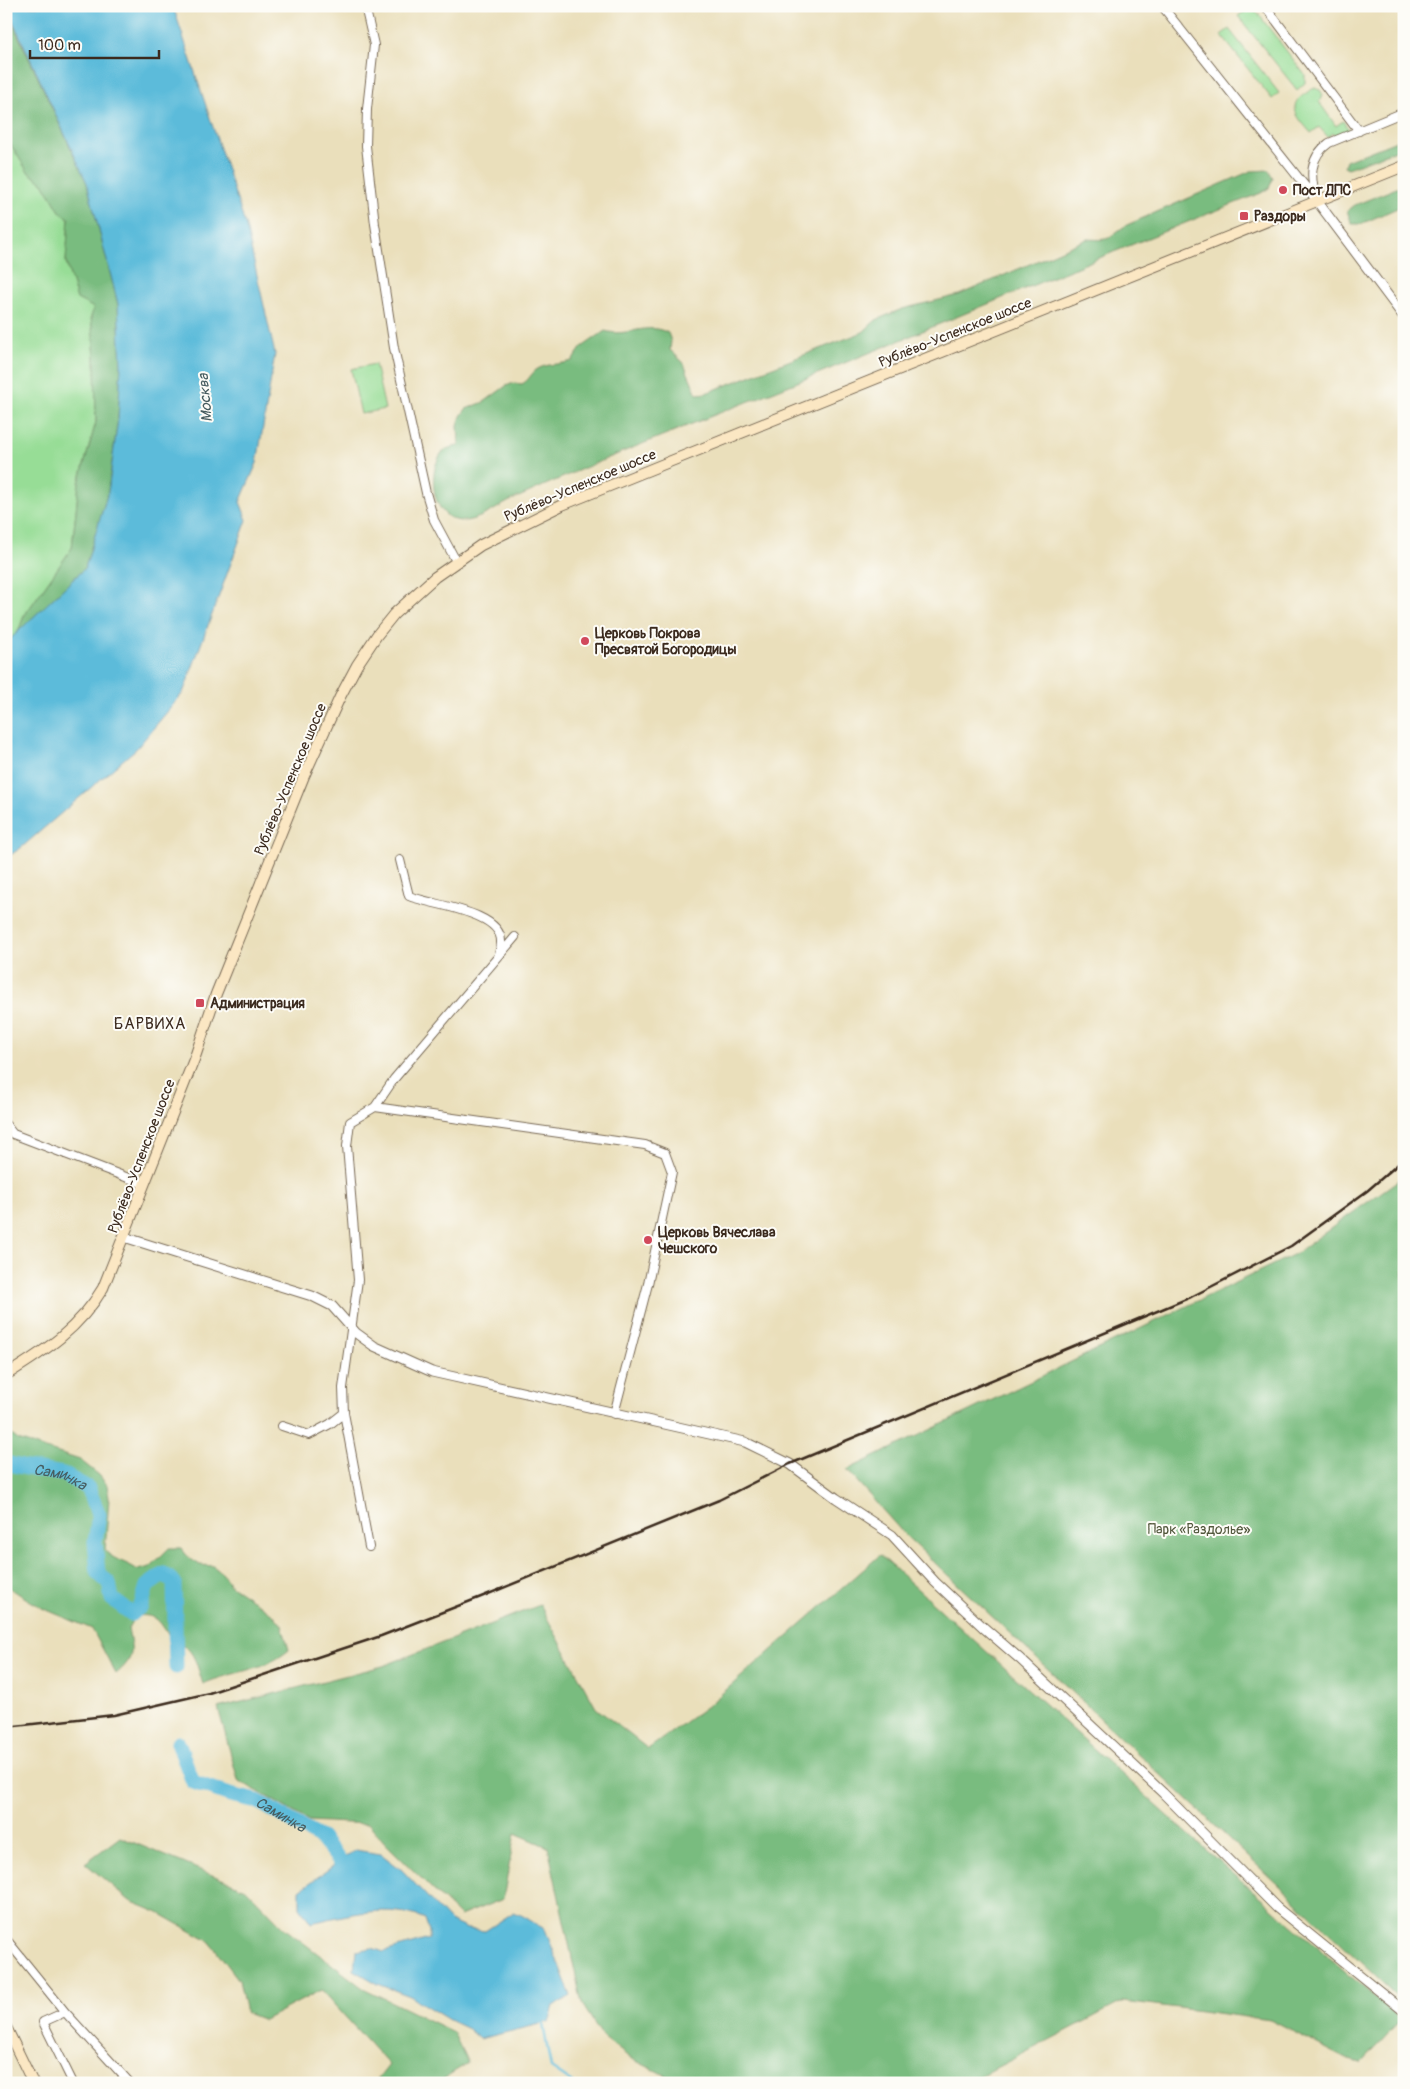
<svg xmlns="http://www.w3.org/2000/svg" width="1410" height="2089" font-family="Pangolin,sans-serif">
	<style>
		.green { fill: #97dd96; stroke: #69845a }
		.forest { fill: #79bc7f; stroke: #5a734e }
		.water { fill: #5cbbda; stroke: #4c727c }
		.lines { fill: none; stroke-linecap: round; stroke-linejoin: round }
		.stream { stroke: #5cbbda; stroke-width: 2.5 }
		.river { stroke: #5cbbda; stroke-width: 15 }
		.minor-casing { stroke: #786955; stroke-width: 10 }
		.tertiary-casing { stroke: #786955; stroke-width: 11 }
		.secondary-casing { stroke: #786955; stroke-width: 12 }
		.minor { stroke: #fff; stroke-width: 8 }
		.tertiary { stroke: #fff; stroke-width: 9 }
		.secondary { stroke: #fbe7c3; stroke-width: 10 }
		.rail { stroke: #3b2a1e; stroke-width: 2.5 }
		.poi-dot { fill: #d1495b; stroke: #fdfcf7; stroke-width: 2 }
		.labels { text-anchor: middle; stroke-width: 4; stroke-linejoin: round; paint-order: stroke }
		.poi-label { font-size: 14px; font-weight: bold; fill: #3b2a1e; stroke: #fdfcf7; text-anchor: start }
		.street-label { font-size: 14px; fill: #3b2a1e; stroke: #fdfcf7 }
		.park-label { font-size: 14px; fill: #52573c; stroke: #fdfcf7 }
		.water-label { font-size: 15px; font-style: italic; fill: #475d60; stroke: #fdfcf7 }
		.quarter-label { font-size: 16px; letter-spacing: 1px; fill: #3b2a1e; stroke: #fdfcf7 }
	</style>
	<rect width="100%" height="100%" fill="#fdfcf7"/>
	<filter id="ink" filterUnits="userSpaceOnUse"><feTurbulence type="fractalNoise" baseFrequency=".02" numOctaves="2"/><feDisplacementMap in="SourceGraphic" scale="10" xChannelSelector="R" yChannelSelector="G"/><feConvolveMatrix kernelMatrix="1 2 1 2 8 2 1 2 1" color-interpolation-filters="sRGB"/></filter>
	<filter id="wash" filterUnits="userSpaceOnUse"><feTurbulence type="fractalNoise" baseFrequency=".0096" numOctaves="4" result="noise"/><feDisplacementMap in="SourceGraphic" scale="20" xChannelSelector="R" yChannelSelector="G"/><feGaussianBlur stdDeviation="1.12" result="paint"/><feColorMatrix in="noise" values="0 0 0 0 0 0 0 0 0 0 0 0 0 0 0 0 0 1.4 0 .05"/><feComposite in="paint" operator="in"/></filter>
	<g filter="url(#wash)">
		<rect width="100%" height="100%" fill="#eadfbb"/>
		<path class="green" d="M1248,9L1256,11L1305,75V83L1297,90L1238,16Z
			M1229,29L1279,93L1272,99L1221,35Z
			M1315,88L1320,90L1323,95L1319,102L1336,126L1343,121L1350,131L1337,137L1333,133L1328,137L1319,127L1311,133C1303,123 1286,108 1301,97C1306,93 1310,90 1315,88Z
			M6,137L28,172L43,183L61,213L69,218L66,262L77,299L95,307L91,317L95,356L96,422L79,483L72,548L24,616L18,632L6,643Z
			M375,364L385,409L361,414L351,369Z"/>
		<path class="forest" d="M6,9L87,183L118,304L121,365L118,419L108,492L85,568L18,632L24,616L72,548L79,483L96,422L95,356L91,317L94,308L77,299L66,262L69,218L61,213L43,183L28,172L6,137Z
			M1404,138V147L1348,168L1344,166L1346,161Z
			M1269,170L1273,179L1269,188L1261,193C1122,247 985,306 847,362C735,408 620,450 510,501C496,508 477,522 461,521C432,519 427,474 441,454C445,448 452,447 459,446L458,425L461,416L466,409L484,402L506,386L514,383L522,384C529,380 531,374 536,370C546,363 561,365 572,361L582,347L605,331C627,338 647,321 668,333L671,341L670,350L683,362L697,394L706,393L863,332L876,320L902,309L959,295L1087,239C1116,241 1106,237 1127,225L1251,171Z
			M1404,185V205L1361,224H1352L1347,211L1355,205Z
			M1404,1176V2003L904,1534L847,1470L1295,1254Z
			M6,1425L8,1432L18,1440L80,1460L99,1475L107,1485L109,1498L105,1551C117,1562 125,1561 138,1570L150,1567L169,1548H181L189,1558L200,1565L213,1566L223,1574L230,1585L273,1614L282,1625L289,1650C265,1671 232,1671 203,1684C199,1673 196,1656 187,1648C183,1645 177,1645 173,1641C159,1624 161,1613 135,1616L128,1628C132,1651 136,1657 116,1674L92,1629L42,1608L6,1586Z
			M880,1555L1198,1843L1401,2020L1361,2063L1349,2060L1270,2020L1124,2001L967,2083H681L630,2058L603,2037L582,2004L548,1847L515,1833L503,1899L460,1916L386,1844L369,1824L309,1821L238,1780L218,1708L383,1666L540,1605L596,1708L648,1749L710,1704Z
			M120,1837L246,1889L284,1928L363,1988L453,2032L468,2063L436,2083H375L389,2065L321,1990L264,2020L246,2013L239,1980L210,1942L159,1913L130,1901L85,1863Z"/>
		<path class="water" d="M6,6H173L246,227L275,354L257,463L240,502L247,520L183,693L137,748L22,847L6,858V643L85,568L108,492L118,419L121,365L118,304L87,183Z
			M355,1850L381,1854L402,1870L450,1921L467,1929L485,1931L514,1912C526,1916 534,1924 545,1929L571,1996L554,2006L549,2022L479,2039L468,2029L449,2020L410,1996L378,1984L354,1970L356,1951L372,1948L384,1952L429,1939V1931L425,1919C389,1903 347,1915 311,1923L300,1907V1890Z"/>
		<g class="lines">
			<path class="stream" d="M543,2024L551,2068L573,2083"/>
			<g class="river">
				<path id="s1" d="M6,1463L26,1468L63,1474L88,1488L99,1515L95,1542L98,1573L109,1583L112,1599L132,1614L141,1606L147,1586L164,1574L174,1582L176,1667"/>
				<path id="s2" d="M178,1743L193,1782L230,1795L257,1801L321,1838L339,1860"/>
			</g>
		</g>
	</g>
	<g filter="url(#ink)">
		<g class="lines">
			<g class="minor-casing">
				<path id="minor" d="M365,6L374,45L367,109L366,146L375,224L394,348L426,493L434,520L456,561
					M1162,6L1317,201
					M1265,6L1359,131
					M1316,198C1310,177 1309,157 1329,143L1404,112
					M400,860L409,896C430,905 502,911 501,942C501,946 500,950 499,954
					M375,1107L645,1145L665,1153L672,1172L648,1284L614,1414
					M6,1125L13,1134L144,1184
					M344,1413L369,1547
					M282,1426L309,1435L330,1424L344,1413L343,1388L358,1280L347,1146L350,1122L375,1107L394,1079L515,937
					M6,1939L65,2012
					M73,2083L43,2022L65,2012L130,2083"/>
			</g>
			<g class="tertiary-casing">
				<path id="tertiary" d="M1317,201L1404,317
					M124,1237L312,1296L332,1306L356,1333L374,1346L432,1372L745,1442L790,1464L836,1498L892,1535L935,1582L983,1627L1020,1659L1163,1793L1277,1908L1404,2011"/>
			</g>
			<g class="secondary-casing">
				<path id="secondary" d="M6,1375C46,1350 79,1329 103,1288L195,1057L216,994L304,776L340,697L357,665L377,635L394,614L435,577L481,545L562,505L1404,166
					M6,2027L33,2083"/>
			</g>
			<use href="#minor" class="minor"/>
			<use href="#tertiary" class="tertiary"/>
			<use href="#secondary" class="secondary"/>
			<path class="rail" d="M6,1727L114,1715L209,1693L381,1636L481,1597L719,1500L790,1464L1191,1297L1291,1246L1367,1191L1404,1159"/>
		</g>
	</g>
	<g class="poi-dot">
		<circle cx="1283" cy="190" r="5"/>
		<rect x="1239" y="211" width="10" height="10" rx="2.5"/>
		<circle cx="585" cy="641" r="5"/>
		<rect x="195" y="998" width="10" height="10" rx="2.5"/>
		<circle cx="648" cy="1240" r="5"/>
	</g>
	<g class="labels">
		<g class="poi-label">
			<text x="1293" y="195">Пост ДПС</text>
			<text x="1254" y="221">Раздоры</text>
			<text x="595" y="638">Церковь Покрова<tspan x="595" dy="16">Пресвятой Богородицы</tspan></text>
			<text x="210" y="1008">Администрация</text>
			<text x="658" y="1237">Церковь Вячеслава<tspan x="658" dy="16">Чешского</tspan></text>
		</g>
		<g class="street-label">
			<text transform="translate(955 332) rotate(-22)" y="5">Рублёво-Успенское шоссе</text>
			<text transform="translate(580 485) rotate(-23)" y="5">Рублёво-Успенское шоссе</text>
			<text transform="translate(290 779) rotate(-67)" y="5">Рублёво-Успенское шоссе</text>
			<text transform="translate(141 1156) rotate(-69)" y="5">Рублёво-Успенское шоссе</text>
		</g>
		<g class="park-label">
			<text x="1199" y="1534">Парк «Раздолье»</text>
		</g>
		<g class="water-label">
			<text transform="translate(205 398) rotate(-95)" y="5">Москва</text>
			<text dy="5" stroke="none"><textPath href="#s1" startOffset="56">Саминка</textPath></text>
			<text dy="5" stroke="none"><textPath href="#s2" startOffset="136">Саминка</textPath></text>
		</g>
		<g class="quarter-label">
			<text x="150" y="1029">БАРВИХА</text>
		</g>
	</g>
	<rect width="1410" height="2089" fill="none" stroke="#fdfcf7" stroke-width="25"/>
	<path d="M30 50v8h129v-8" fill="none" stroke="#3b2a1e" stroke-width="2.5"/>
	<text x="38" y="50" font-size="15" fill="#3b2a1e" stroke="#fdfcf7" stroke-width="4" paint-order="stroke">100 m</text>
</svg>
